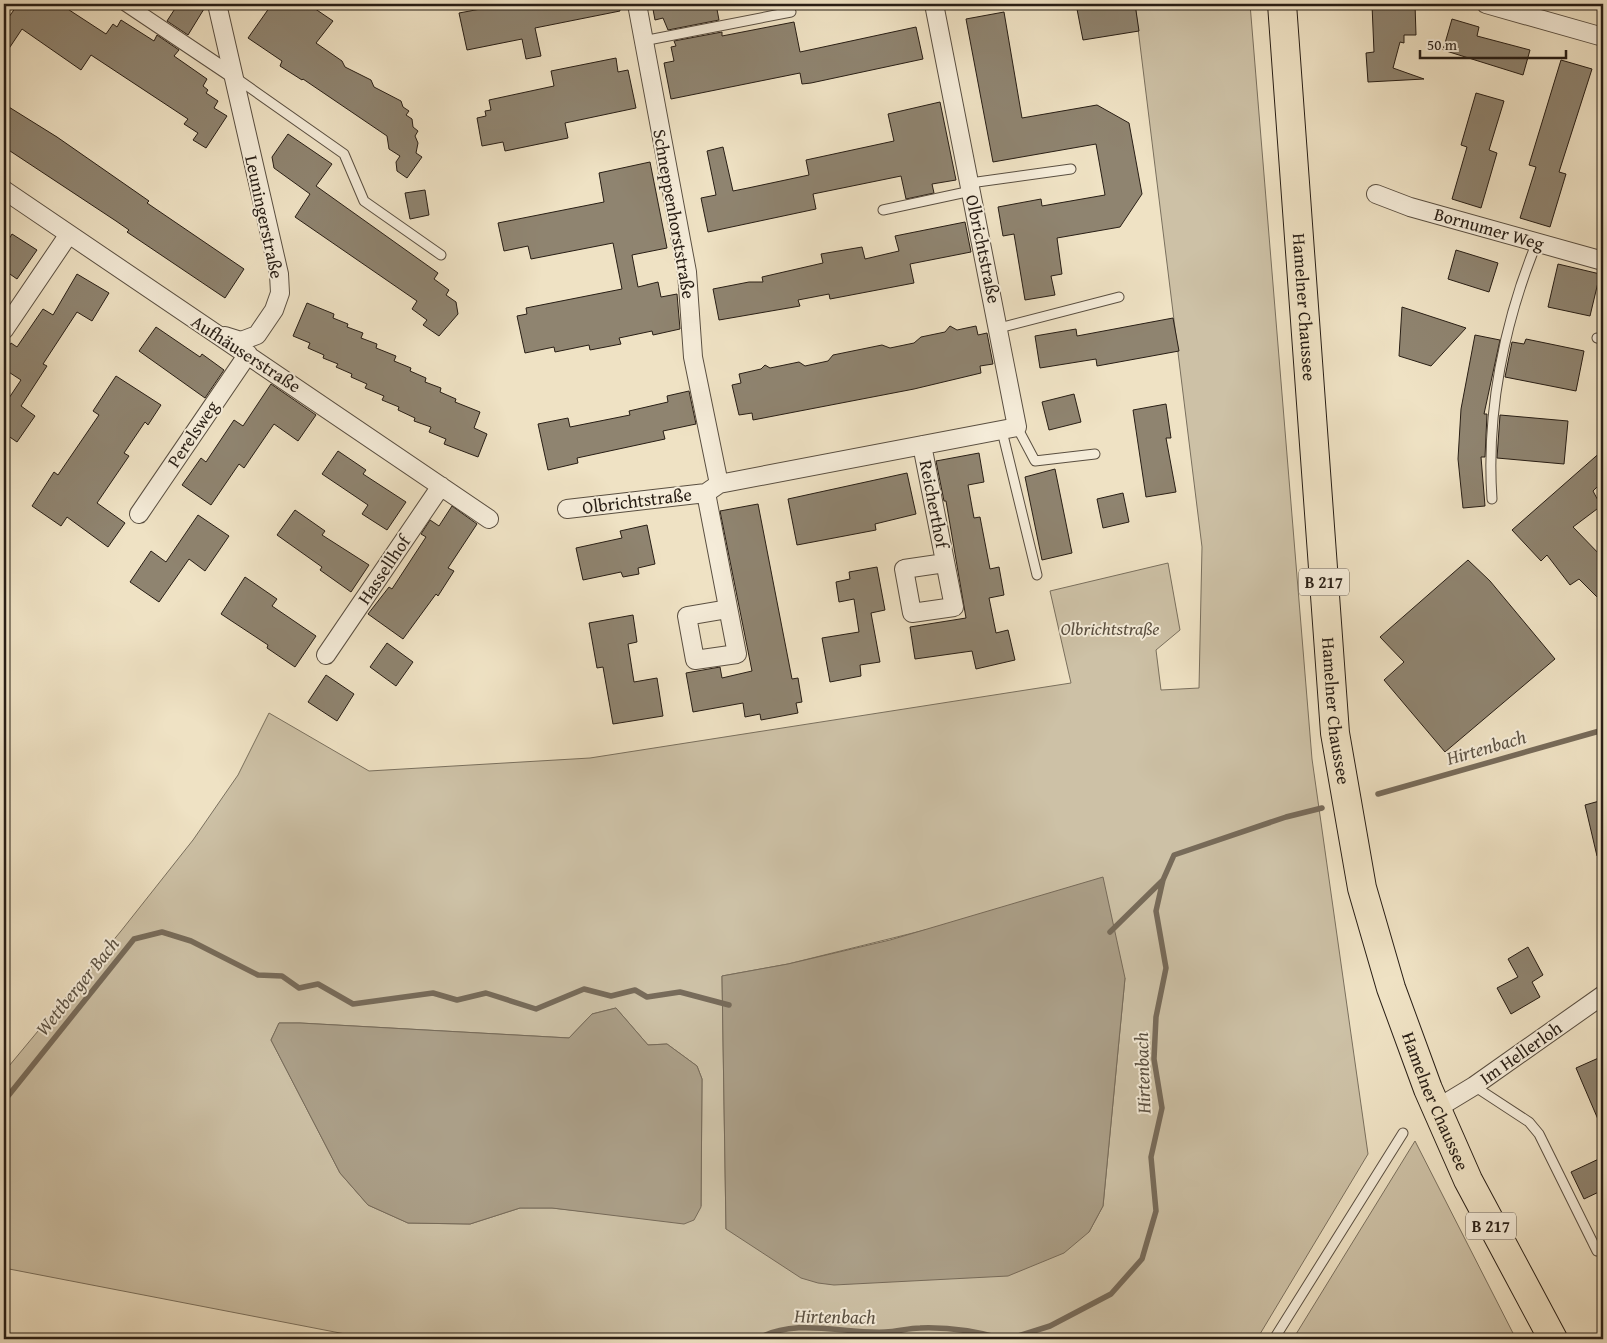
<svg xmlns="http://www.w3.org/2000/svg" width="1607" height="1343" font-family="'Gentium Book Plus',serif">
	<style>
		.green { fill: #cdc1a6; stroke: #7a705e; fill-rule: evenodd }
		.water { fill: #ab9f88; stroke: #776b5a }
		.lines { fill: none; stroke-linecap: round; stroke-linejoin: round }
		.stream { stroke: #776b5a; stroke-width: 5.5 }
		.building { fill: #8f8470; stroke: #281e15 }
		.service-casing { stroke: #5a4f41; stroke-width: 11 }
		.pedestrian-casing { stroke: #5a4f41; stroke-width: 16 }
		.minor-casing { stroke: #5a4f41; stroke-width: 20 }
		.primary-casing { stroke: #281e15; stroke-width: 30 }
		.service { stroke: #f5ecd9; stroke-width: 9 }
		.pedestrian { stroke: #f5ecd9; stroke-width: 14 }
		.minor { stroke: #f5ecd9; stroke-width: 18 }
		.primary { stroke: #efe2c4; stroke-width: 28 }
		.labels { text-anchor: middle; stroke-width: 4; stroke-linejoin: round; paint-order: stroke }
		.shield { fill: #f5ecd9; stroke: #665c50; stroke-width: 1 }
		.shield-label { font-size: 16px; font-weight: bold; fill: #281e15 }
		.street-label { font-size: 18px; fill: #281e15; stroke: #f5ecd9 }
		.park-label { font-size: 18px; font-style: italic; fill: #5a4f40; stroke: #f5ecd9 }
		.water-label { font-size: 19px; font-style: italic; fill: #5c5243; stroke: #f5ecd9 }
	</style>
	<rect width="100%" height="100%" fill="#efe2c4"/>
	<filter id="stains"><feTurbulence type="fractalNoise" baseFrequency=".004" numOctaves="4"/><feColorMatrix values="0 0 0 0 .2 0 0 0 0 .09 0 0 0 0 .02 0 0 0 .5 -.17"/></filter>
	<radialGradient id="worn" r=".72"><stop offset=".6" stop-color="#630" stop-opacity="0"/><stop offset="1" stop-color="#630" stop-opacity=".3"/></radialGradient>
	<path class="green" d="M1135,4H1250L1312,759L1368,1154L1257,1339H371L4,1268V1072L121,931L193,840L238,775L269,713L369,771L590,758L1071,683L1050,591L1168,563L1180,630L1156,650L1161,690L1199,688L1202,547ZM925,930L1125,978L1103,1206L1089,1232L726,1229L722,976L788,964ZM616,1008L648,1045L667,1044L697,1066L702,1079L701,1206L608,1214L552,1208H520L470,1224L408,1223L368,1205L340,1173L271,1040L279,1023H300L569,1038L592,1014Z
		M1415,1141L1516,1339H1293Z"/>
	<path class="water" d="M1103,877L1125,978L1103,1206L1089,1232L1064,1253L1008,1276L834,1285L818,1283L801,1278L726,1229L722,976L788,964L890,940Z
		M616,1008L648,1045L667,1044L697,1066L702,1079L701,1207L694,1220L684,1224L552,1208H520L470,1224L408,1223L368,1205L340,1173L271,1040L279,1023H300L569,1038L592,1014Z"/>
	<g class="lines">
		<path class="stream" d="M1378,794L1603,730
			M1110,932L1163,880
			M4,1101L134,939L162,932L191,941L258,975L282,976L299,988L318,984L353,1004L433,993L457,1000L486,993L536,1009L584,989L611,996L635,990L647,997L680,992L729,1005
			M757,1339C797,1317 842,1334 885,1332C897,1332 908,1328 920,1328C948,1327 976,1331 1003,1339
			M1008,1339L1050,1326L1111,1294L1142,1259L1156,1211L1151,1157L1162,1108L1154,1059L1156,1017L1166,968L1156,911L1163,880L1174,855L1286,817L1322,808"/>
	</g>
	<path class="building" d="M18,4H60L106,34L113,24L117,27L121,20L154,41L157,35L179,50L174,56L207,79L203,86L208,90L206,93L218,101L214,108L227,116L206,148L193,140L198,133L184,124L188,119L91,55L81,70L22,29L4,56V24Z
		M178,4H207L188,35L167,21Z
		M272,4H308L333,21L316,43L342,61L345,67L371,80L374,87L401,101L403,107L409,111L406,115L412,119L413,127L418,131L415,136L418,143L416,153L422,157L407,178L397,171L396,162L400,156L389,149L387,136L303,79L302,80L280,66L282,61L248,38Z
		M485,4H619L620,11L535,28L541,56L526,59L522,39L467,50L459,13L486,8Z
		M652,4H716L719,20L668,30L663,18L655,20Z
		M1076,4H1135L1139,31L1083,40Z
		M1415,4L1416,35H1404V43L1400,42L1393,68L1424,79L1368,82L1366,53L1374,52L1372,5Z
		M1004,12L1022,118L1097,105L1129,123L1142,194L1120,227L1057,238L1062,274L1051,276L1055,295L1025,300L1014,234L1003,236L998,207L1041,199L1042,206L1105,195L1096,144L993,162L966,19Z
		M1452,19L1479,27L1477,36L1530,50L1523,75L1443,50Z
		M794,22L800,52L916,27L923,59L811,83L802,84L800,73L671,99L664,63L674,61L671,47L676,46L674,41L722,32V36Z
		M616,58L618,72L628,70L636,108L565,123L568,138L505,151L503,142L482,146L477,118L486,116L485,111L491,110L489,100L554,86L551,71Z
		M1561,60L1592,69L1559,172L1566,174L1550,227L1520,218L1536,167L1529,165Z
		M1476,93L1504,101L1489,150L1497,153L1481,208L1452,199L1467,147L1461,145Z
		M940,102L956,180L932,184L934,193L906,199L901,176L813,194L816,209L708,232L701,198L716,195L707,151L723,147L733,191L748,188L809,175L806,160L894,141L888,114Z
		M4,104L57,137L149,201L147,203L244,269L225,298L127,232L129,230L116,221L4,147Z
		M288,134L332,164L316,186L438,273L434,279L449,290L446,295L456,302L458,314L439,336L423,325L427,320L412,309L417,301L295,217L310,194L274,168L272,157Z
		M650,162L667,248L632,255L638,287L658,282L661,297L677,294L680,329L653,335L652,331L619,338L621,344L590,350L589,345L555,352L554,347L525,353L517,316L527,314L526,308L622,289L613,243L531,259L528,246L504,251L498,223L604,202L599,173Z
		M425,190L429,215L410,219L405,193Z
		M965,222L971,252L910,264L914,283L830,299L829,294L798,300L800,306L719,320L713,289L749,282H763L762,277L823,263L821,254L862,247L865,259L899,251L895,236Z
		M12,234L37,250L17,279L4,270V247Z
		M1456,250L1498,263L1489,292L1448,279Z
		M1558,264L1600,274L1590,316L1548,307Z
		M77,274L109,293L92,321L77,312L43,364L47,366L21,406L35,416L17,442L4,433V394L9,398L21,380L4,369V354L11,343L17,347L43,309L53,315Z
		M307,303L334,314L333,318L348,324L347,327L363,333L361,338L377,344L376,348L396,356L394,361L411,368L410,371L426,378L425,382L441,388L440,392L456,399L455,402L480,412L474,428L487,434L478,457L444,444L446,439L429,432L431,427L414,421L415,418L398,410L399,407L382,400L384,396L365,388L367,384L351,377L352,374L336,367L338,364L323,358L324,355L308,348L310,343L293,336Z
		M1402,307L1466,328L1431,366L1399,356Z
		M1173,318L1179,351L1097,366L1096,359L1040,368L1035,336L1076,329L1077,336Z
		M950,326L957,330L976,326L978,335L987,333L993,364L980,366L981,373L914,389L753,420L752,413L739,415L732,385L741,383L739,374L761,369L765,365L770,368L799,362L805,366L828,361L833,355L882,345L890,348L914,343L921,337L945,332Z
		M156,327L200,357L202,354L224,370L205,398L139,351Z
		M1475,335L1500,340L1484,414H1487L1485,457H1481L1485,506L1463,508L1458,459L1461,409Z
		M1526,339L1584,351L1576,391L1505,377L1512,342L1524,344Z
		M116,376L161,405L148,425L145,422L124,453L129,456L97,503L125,523L108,547L67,517L61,526L32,506L54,472L58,475L99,415L93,411Z
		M271,384L316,415L298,441L274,424L244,468L239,464L211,505L182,485L201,458L206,462L234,420L243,426Z
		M689,391L696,424L663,431L665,439L577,458L578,463L548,470L538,424L568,418L570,427L630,415L629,411L668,402L667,396Z
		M1074,394L1081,422L1049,430L1042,402Z
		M1166,404L1171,438H1166L1176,492L1146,497L1133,410Z
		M1500,415L1568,421L1564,464L1497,458Z
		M1603,450V481L1593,491L1601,506L1573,527L1603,558V603L1579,579L1570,585L1547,555L1541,561L1512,530Z
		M338,451L366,470L363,474L406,502L387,530L362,514L368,505L322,474Z
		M979,453L984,482L968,485L974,518L980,517L990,569L999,567L1004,595L989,598L996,633L1008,630L1015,660L976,669L972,651L915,659L910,627L966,618L946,501H944L936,461Z
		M1055,469L1072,553L1042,560L1025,477Z
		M907,473L916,514L875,524L876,530L797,545L788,499Z
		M1123,493L1129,522L1103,528L1097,499Z
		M758,504L792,679L798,678L802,702L796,703L798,713L761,720L760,714L745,717L743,703L693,712L686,673L720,667L722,678L752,671L720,511Z
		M452,506L477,524L448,568L454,571L438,596L436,594L403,639L368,614L389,587L392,589L426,537L421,534L430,520L439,526Z
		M295,510L325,531L322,535L369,565L351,592L320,570L322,567L277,535Z
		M198,515L229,536L205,571L189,559L159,602L130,582L151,551L166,562Z
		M647,525L655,564L638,568L639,574L623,577L621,572L583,580L576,548L622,538L620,531Z
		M1468,560L1490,581L1555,659L1445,752L1384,680L1404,662L1380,637Z
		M877,567L885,610L871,613L880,662L860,665L861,676L830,682L822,638L859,632L854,599L839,602L836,582L850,579L849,572Z
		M245,577L277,599L272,606L316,636L295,667L267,648L268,645L221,614Z
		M633,615L637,642L628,644L634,682L657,678L663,716L613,724L603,667L597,668L589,623Z
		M387,643L413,662L396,686L370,667Z
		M326,675L354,694L337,721L308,702Z
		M1603,800V855L1597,856L1585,805Z
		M1528,947L1543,975L1532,982L1540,997L1511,1014L1497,988L1518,977L1508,959Z
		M1603,1056V1131L1576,1068Z
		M1603,1157V1190L1584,1199L1571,1172Z"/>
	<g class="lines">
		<g class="service-casing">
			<path id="service" d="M4,7L6,4
				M643,41L791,12
				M236,78L344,154L364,201L441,255
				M970,183L1071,169
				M883,210L971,191
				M999,328L1119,297
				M1597,338L1603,339
				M1017,427L1035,461L1095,454
				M1002,431L1037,575
				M1492,499C1486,413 1504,322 1537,242
				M1474,1086L1529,1122L1539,1134L1597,1251L1603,1248
				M1274,1339L1403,1133"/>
		</g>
		<g class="pedestrian-casing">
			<path id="pedestrian" d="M126,4L232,75"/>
		</g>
		<g class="minor-casing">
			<path id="minor" d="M217,4L279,274L280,293L274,310L257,335L241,341L225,336
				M637,4L687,272L693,357L719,484
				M1486,4L1603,37
				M4,190L489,519
				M1376,194L1410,207L1603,261
				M4,330L69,234
				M922,445L954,607L912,613L904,569L945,563
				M706,493L737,654L695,660L687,616L728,609
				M567,509L706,493L719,484L1017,427L934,4
				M139,514L248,354
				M326,655L441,486
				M1436,1109L1474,1086L1603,995"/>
		</g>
		<g class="primary-casing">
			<g id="primary">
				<path id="s1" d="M1282,4L1335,733L1362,888L1391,988L1428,1089L1468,1180L1553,1339"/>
			</g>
		</g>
		<use href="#service" class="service"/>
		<use href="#pedestrian" class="pedestrian"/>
		<use href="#minor" class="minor"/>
		<use href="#primary" class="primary"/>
	</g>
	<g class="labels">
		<g class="shield">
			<rect x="1299" y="568.5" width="50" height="27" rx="4"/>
			<rect x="1466" y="1212.5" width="50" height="27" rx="4"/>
		</g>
		<g class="shield-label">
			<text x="1324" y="588">B 217</text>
			<text x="1491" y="1232">B 217</text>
		</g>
		<g class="street-label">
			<text transform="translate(674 214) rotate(80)" y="6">Schneppenhorststraße</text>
			<text transform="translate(264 217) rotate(78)" y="6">Leuningerstraße</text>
			<text transform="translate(1489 229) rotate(16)" y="6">Bornumer Weg</text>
			<text transform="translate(983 249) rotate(78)" y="6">Olbrichtstraße</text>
			<text dy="6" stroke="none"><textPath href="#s1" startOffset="304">Hamelner Chaussee</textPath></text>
			<text transform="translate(246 354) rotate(33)" y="6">Aufhäuserstraße</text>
			<text transform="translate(193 434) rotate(-56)" y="6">Perelsweg</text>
			<text transform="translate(637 501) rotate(-7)" y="6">Olbrichtstraße</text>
			<text transform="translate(934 504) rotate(79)" y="6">Reicherthof</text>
			<text transform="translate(384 570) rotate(-56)" y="6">Hassellhof</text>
			<text dy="6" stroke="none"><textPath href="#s1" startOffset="709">Hamelner Chaussee</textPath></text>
			<text transform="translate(1521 1053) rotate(-35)" y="6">Im Hellerloh</text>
			<text dy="6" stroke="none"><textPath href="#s1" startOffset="1114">Hamelner Chaussee</textPath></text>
		</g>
		<g class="park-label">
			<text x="1110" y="635">Olbrichtstraße</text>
		</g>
		<g class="water-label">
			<text transform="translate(1486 747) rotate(-16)" y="7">Hirtenbach</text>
			<text transform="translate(77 986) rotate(-51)" y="7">Wettberger Bach</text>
			<text transform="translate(1142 1073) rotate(-92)" y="7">Hirtenbach</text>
			<text transform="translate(835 1316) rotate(1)" y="7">Hirtenbach</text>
		</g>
	</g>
	<rect width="1607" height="1343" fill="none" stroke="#efe2c4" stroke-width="20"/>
	<rect x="5" y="5" width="1597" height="1333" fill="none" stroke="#281e15" stroke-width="2.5"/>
	<rect x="10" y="10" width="1587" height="1323" fill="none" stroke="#281e15"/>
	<path d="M1420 50v8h146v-8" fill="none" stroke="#281e15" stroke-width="2.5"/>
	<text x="1427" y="50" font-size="15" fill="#281e15" stroke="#f5ecd9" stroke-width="4" paint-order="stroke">50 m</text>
	<rect width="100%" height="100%" filter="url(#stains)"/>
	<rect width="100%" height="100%" fill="url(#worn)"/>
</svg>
